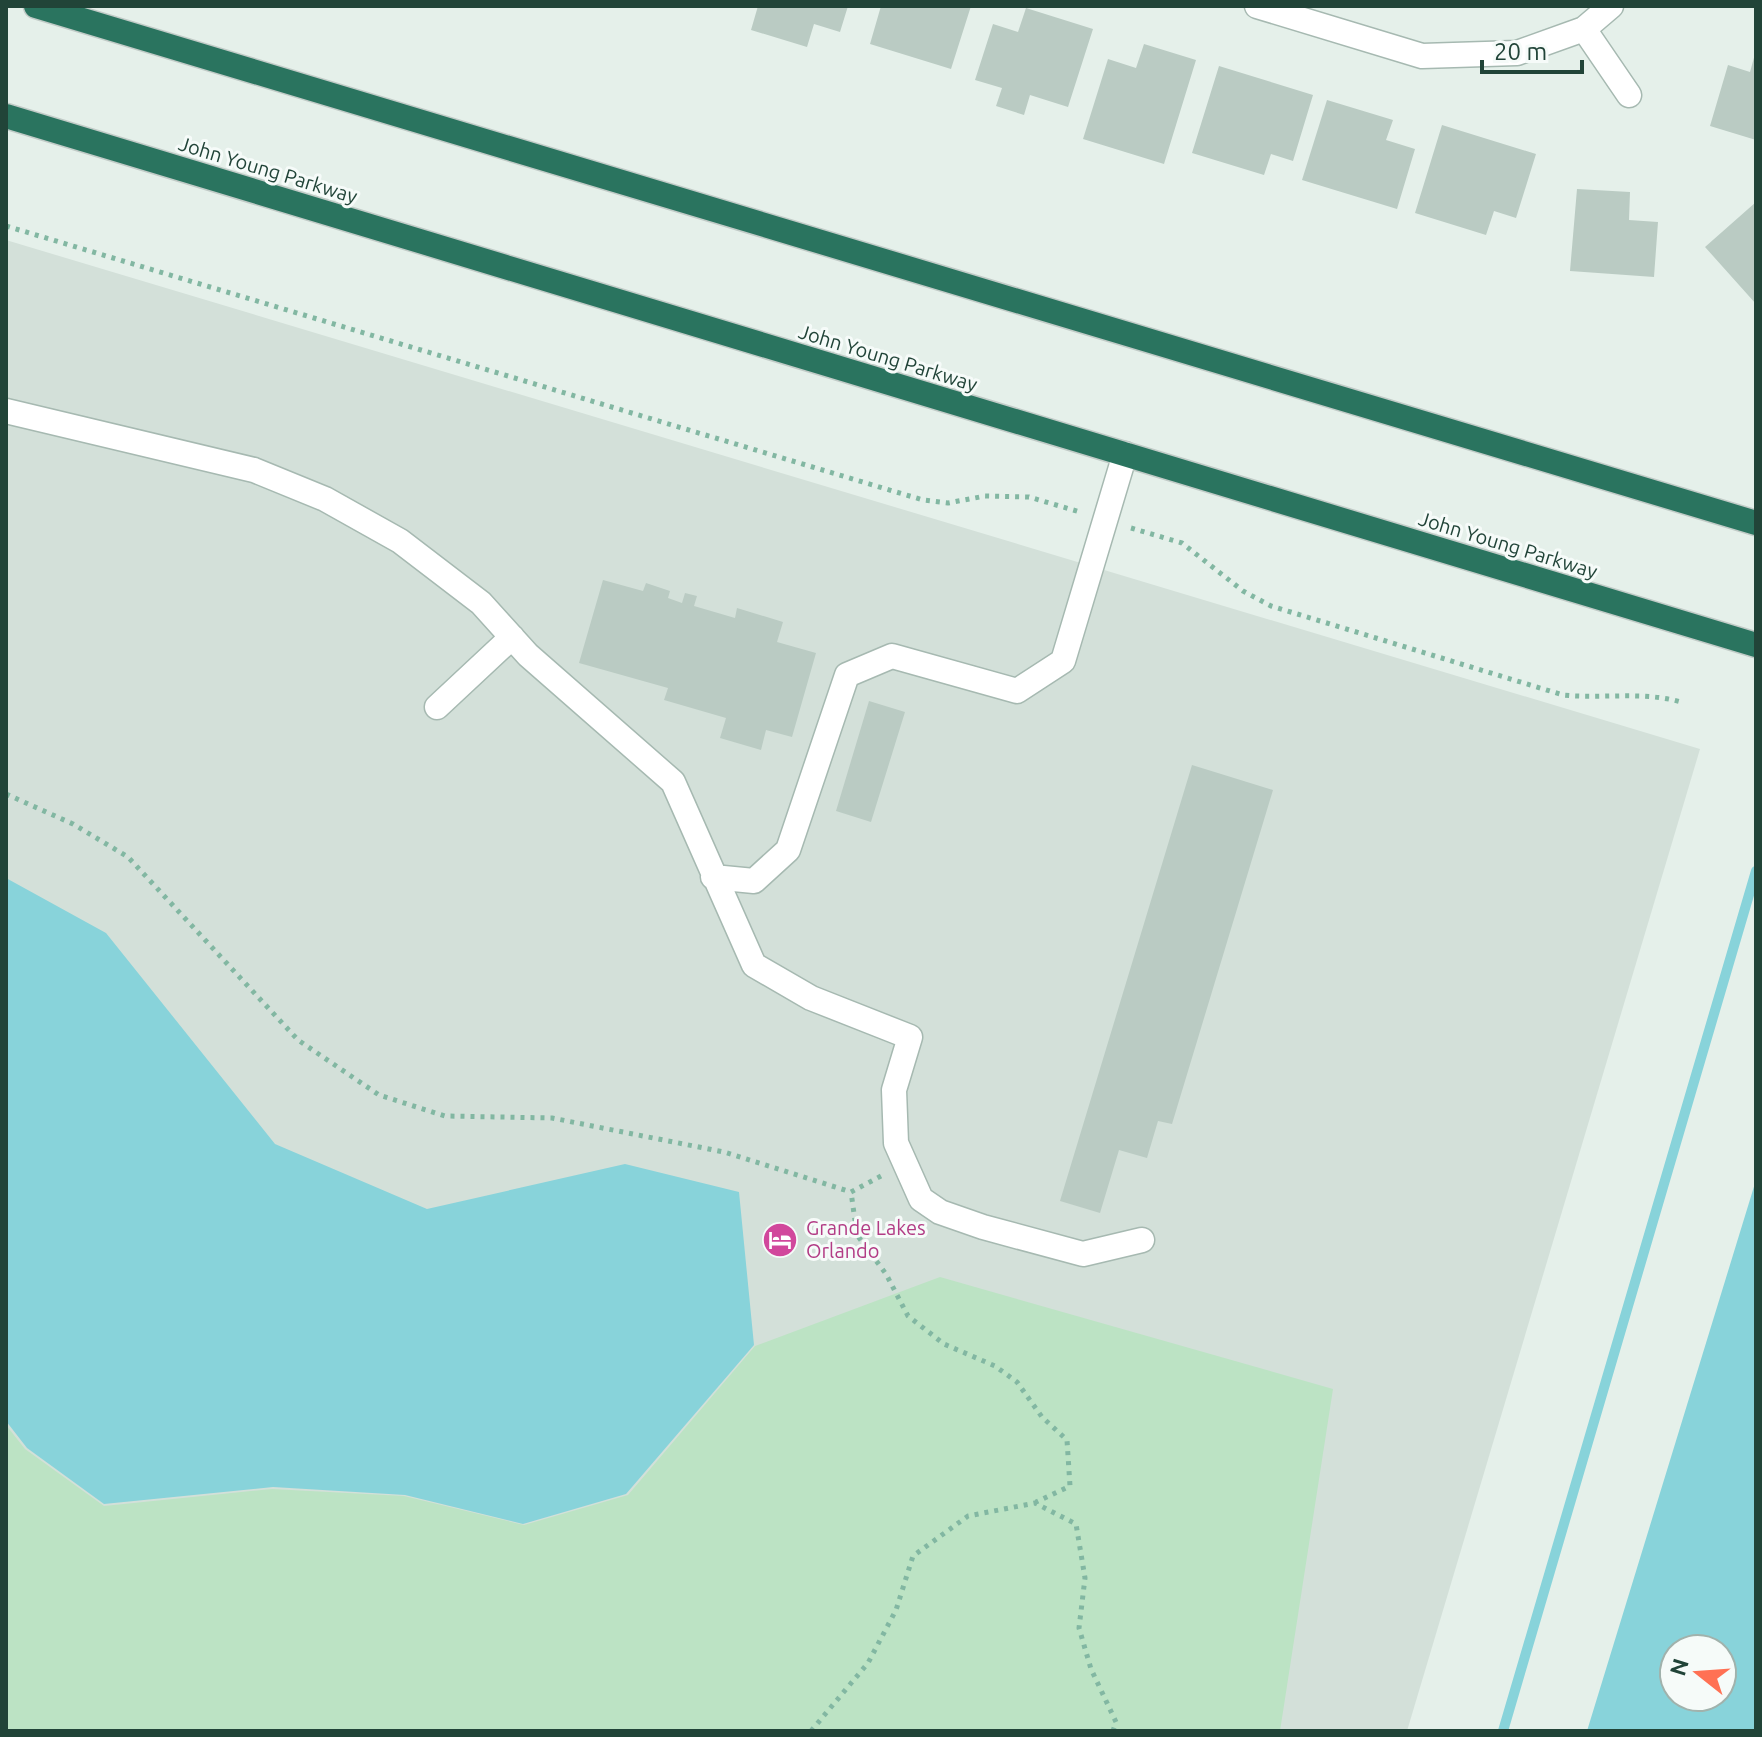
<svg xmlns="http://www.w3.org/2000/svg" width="1762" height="1737" font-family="Ubuntu,sans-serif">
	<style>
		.built { fill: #d3e0d9 }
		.green { fill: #bce3c4 }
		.water { fill: #88d3da; fill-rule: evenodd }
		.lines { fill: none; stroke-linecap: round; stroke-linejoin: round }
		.stream { stroke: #88d3da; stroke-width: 10 }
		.building { fill: #bacbc3 }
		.minor-casing { stroke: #a6b9b1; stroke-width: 27 }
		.highway-casing { stroke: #c1cbc7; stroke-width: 27 }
		.path { stroke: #82b7a2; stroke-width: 5; stroke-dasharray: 4 6; stroke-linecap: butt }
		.minor { stroke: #fff; stroke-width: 24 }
		.highway { stroke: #2a745f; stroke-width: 24 }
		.labels { text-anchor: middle; stroke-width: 6; stroke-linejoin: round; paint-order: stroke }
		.street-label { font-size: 20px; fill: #214438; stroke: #f6fbf9 }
		.hotel-label { font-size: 20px; fill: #b23c85; stroke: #f6fbf9; text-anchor: start }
	</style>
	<rect width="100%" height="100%" fill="#e5f0ea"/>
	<path class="built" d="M6,240L1700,749L1407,1731H6Z"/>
	<path class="green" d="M940,1277L1333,1389L1280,1731H6V1425L25,1449L104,1506L272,1489L404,1496L524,1525L628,1495L755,1346Z"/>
	<path class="water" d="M6,878L106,933L275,1144L427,1209L625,1164L739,1192L754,1345L626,1494L523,1524L405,1495L273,1487L104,1504L27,1448L6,1421Z
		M1756,1180V1731H1587ZM1674,1649H1722V1697H1674Z"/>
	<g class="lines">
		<path class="stream" d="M1503,1731L1756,871"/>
	</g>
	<path class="building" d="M758,6H848L840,32L814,24L807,47L751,30Z
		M881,6H971L951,69L870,44Z
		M1026,8L1093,29L1068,107L1030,95L1024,115L996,106L1002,88L975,80L993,24L1018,32Z
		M1144,44L1196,60L1164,164L1083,139L1108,59L1136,68Z
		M1755,54H1756V140L1710,126L1728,65L1750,72Z
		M1219,66L1313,95L1293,161L1271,154L1264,175L1192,153Z
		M1327,100L1393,120L1386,140L1415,149L1397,209L1302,180Z
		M1442,125L1536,154L1516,218L1494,211L1486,235L1415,213Z
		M1577,189L1630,192L1629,220L1658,222L1654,277L1570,271Z
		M1756,202V304L1705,247Z
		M603,580L643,591L646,583L670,591L668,598L682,603L685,593L697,596L694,606L735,618L737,608L783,622L777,642L816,653L792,737L766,730L761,750L720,738L726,718L664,700L668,688L579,663Z
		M869,701L905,712L871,822L836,811Z
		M1192,765L1273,790L1172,1124L1158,1121L1147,1158L1119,1150L1100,1213L1060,1201Z"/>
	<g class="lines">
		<g class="minor-casing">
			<path id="minor" d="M1257,6L1422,56L1517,53L1584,29L1611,6
				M1584,29L1629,95
				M6,411L254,470L325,499L400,541L481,603L528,655L673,782L754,965L811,998L910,1037L894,1090L896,1143L921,1199L940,1212L983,1227L1083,1254L1142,1240
				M437,707L512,637
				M713,877L754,881L788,850L847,675L892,656L1017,691L1063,661L1125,454"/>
		</g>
		<g class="highway-casing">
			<path id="highway" d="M36,6L1756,523
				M6,116L1756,645"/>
		</g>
		<path class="path" d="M6,226L923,500L948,503L985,496L1029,497L1080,512
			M1131,528L1182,543L1243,591L1271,606L1563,695C1603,699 1643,691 1681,702
			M6,794L73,824L128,857L298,1040L379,1095L445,1116L552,1118L724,1152L851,1192
			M881,1176L851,1192L857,1235L886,1274L908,1316L944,1344L995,1366L1017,1382L1042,1417L1067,1440L1070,1486L1036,1502
			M811,1731L868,1663L896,1610L913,1556L968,1516L1035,1503L1076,1524L1085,1578L1079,1628L1091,1669L1116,1722L1113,1731"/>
		<use href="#minor" class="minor"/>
		<use href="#highway" class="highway"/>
	</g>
	<defs>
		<g id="hotel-disc" transform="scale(1.8)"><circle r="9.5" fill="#d1479c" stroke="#f6fbf9"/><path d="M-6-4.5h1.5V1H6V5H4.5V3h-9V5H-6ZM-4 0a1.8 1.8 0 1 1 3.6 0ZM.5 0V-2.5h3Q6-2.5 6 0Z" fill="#fff"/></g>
	</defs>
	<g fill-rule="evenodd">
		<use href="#hotel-disc" x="780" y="1240"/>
	</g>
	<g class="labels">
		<g class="street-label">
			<text transform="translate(268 170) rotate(17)" y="7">John Young Parkway</text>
			<text transform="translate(888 358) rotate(17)" y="7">John Young Parkway</text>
			<text transform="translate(1508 545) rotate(17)" y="7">John Young Parkway</text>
		</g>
		<g class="hotel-label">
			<text x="806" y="1235">Grande Lakes<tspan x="806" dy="23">Orlando</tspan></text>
		</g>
	</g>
	<rect width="1762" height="1737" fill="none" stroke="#214438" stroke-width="16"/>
	<g transform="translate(1698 1673) rotate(287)"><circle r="38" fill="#f6fbf9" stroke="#a1b2ac" stroke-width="2"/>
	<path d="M0-6L14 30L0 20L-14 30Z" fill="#ff7154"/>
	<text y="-12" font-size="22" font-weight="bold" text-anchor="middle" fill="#214438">N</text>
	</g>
	<path d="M1482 60v12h100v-12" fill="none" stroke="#214438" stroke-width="4"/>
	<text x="1494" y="60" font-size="24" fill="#214438" stroke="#f6fbf9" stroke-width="6" paint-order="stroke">20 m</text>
</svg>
